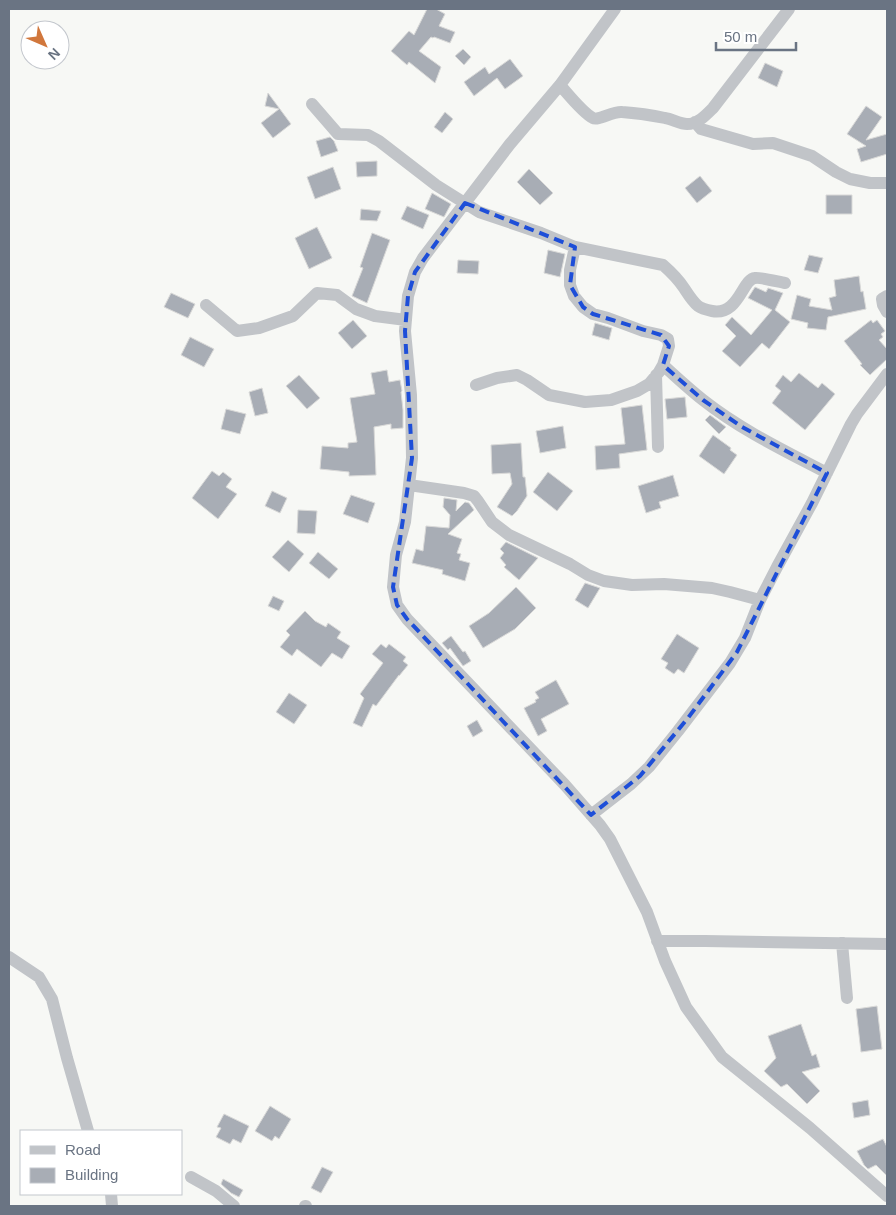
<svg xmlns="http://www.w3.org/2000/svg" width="896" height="1215" font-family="Helvetica,sans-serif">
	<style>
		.building { fill: #a8adb5; stroke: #d9d9d8 }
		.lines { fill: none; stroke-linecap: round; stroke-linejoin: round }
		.street { stroke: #c1c4c8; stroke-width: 12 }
		.marked { fill: none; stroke: #1d4ed8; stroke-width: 4; stroke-dasharray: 10 6; stroke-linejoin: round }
	</style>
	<rect width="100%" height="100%" fill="#f7f8f5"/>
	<path class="building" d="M427,9H436L445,14L439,26L455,32L450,43L434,37L433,38L431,37L419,51L441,67L435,83L409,62L407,65L391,51L409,31L414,35Z
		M463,49L471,57L464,65L455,56Z
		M510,59L523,76L505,89L497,78L474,96L464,82L485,67L489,74Z
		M765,63L783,71L777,87L758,78Z
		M268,93L291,124L273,138L261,123L279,109L265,106Z
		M866,106L882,117L866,140L887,134V154L861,162L857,149L866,146L847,134Z
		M445,112L453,119L442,133L434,127Z
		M330,137L334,141L338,151L321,157L316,141Z
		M377,161V176L357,177L356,162Z
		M333,167L341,189L315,199L307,177Z
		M529,169L553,193L540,205L517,182Z
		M700,176L712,191L697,203L685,188Z
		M432,193L451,204L444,217L425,209Z
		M826,195H852V214H826Z
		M407,206L429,215L423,229L401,219Z
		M361,209L381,211L377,221L360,220Z
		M317,227L332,258L309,269L295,238Z
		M372,233L390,240L367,303L352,296L363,268L360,267Z
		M548,250L565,254L560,277L544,273Z
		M809,255L823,258L818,273L804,270Z
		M458,260L479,261L478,274L457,273Z
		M859,276L861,292L863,291L866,309L828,317L826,330L807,328L808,323L791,319L797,295L811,299L809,306L832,310L829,298L836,296L834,280Z
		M755,287L766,292L768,288L783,293L775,310L790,322L769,349L762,343L740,367L722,351L736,336L725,325L732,317L751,335L772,310L748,298Z
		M171,293L195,304L188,318L164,307Z
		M353,320L367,336L352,349L338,333Z
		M871,320L873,323L877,320L885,331L881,334L883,337L879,340L887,349V359L870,375L860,365L862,364L844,341Z
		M595,323L612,328L609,340L592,335Z
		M190,337L214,349L204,367L181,355Z
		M387,370L389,382L400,380L402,391L401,392L403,410V428L391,429V424L374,427L376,475L349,476V472L320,469L322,446L348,448V443L357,442L350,398L375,394L371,373Z
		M799,373L818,388L822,383L835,394L805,430L772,403L781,391L775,386L783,375L791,382Z
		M299,375L320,398L307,409L286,386Z
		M262,388L268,413L255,416L249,392Z
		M685,397L687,417L667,419L665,399Z
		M642,405L647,450L619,454L620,468L596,470L595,446L625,444L621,408Z
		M226,409L246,414L240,434L221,429Z
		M710,415L726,427L719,434L705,420Z
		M563,426L566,448L540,453L536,431Z
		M713,435L731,448L730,450L737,455L724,474L699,456Z
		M521,443L523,477H525L527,496L517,511L512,516L497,507L512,484L510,473L492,474L491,445Z
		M212,471L219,476L223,472L232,479L226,487L237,494L218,519L192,498Z
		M548,472L573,491L557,511L533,492Z
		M673,475L679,496L659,502L661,508L646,513L638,486Z
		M272,491L287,498L280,513L265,506Z
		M351,495L375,503L368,523L343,514Z
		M444,498L457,500L456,511L465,502L469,503L474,510L448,534L462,539L457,553L461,554L459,560L470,563L465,581L442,574L443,570L412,563L416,549L423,551L426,526L449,528L450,515L443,507Z
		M298,510L317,511L315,534L297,533Z
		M288,540L304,554L289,572L272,557Z
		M506,542L538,558L519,580L504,567L506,565L500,558L504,553L500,549Z
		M318,552L338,569L329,579L309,563Z
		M585,583L600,588L588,608L575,600Z
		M516,587L536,608L515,629L483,648L469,626L489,613Z
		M273,596L284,601L279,611L268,606Z
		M305,611L315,621L326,627L328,623L341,632L337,638L350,646L342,659L332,653L321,667L297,649L292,656L280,647L290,635L286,631Z
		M677,634L699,648L684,673L678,669L674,674L665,668L668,663L661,659Z
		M451,636L463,652L465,651L471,661L463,666L450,648L448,650L442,643Z
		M381,644L386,648L389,644L406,657L403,661L408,665L399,676V675L376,706L373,704L362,727L353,723L364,698L360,694L383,663L372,654Z
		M556,680L569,704L541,719L547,731L538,736L524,708L536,702L535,700L539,698L535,692Z
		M289,693L307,705L294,724L276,712Z
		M477,720L483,731L473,737L467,726Z
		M877,1006L882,1049L861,1052L856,1009Z
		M801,1024L812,1056L816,1054L820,1067L802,1072L820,1091L807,1104L787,1084L781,1087L764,1071L776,1058L768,1036Z
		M868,1100L870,1115L854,1118L852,1103Z
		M270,1106L291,1119L279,1139L275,1136L272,1141L255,1131Z
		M224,1114L249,1126L241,1143L233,1139L230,1144L216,1137L221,1128L217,1127Z
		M883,1139L887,1147V1176L876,1165L868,1169L864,1165L857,1151Z
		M322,1167L333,1172L321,1193L311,1188Z
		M223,1179L243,1190L239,1197L231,1193L221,1184Z"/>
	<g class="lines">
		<path class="street" d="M615,9L560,85L510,144L423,258L415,272L408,296L405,331L411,395L412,458L405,522L396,555L393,587L397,605L407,619L565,785L600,825L610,839L647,912L665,961L686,1007L722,1057L810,1128L887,1196
			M560,85C568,94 583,113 593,118C598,121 613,111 622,112C636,113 651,115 665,118C672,119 680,124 687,124C698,124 706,115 713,108L789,9
			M312,104L338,134L368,135L379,141L436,185L479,212L541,233L575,247L663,265C671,272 678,279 684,288C688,294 692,301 698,306C702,309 707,310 712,311C739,316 742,279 755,278C760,277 779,282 785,283
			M695,122L701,129L753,144L773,143L812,156L836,172L850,179L870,183H887
			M887,296L882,299L883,305L887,312
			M206,305L237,331L259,328L293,316L317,293L337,295L356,309L375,316L406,320
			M663,365C676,377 689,389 703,400C741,430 785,451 827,473
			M656,375L658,447
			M476,385L497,378L517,375L527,380L549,395L585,402L611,400L637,391L649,384L659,372L663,365L669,346L668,339L661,335L643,331L608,318L593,314L583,307L574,296L570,285V270L575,247
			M409,485L464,493L474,496L478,501L492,522L509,535L570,564L588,575L604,581L632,585L664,584L712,588L730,592L760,600
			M591,815L631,784L649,767L678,731L730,663L745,638L760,600L777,567L812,503L851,424L857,414L887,374
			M657,941H705L887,944
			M842,943L847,998
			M9,957L39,977L52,999L67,1058L88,1131
			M191,1177L216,1191L234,1206
			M111,1194L112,1206
			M305,1206H306"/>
	</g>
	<path class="marked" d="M465,203L575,247L570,285L583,307L593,314L661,335L669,346L663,365L703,400L742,427L827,473L737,652L688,718L640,776L591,815L407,619L397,605L393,587L412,458L405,331L408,296L415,272Z"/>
	<rect width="896" height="1215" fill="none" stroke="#6a7483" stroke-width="20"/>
	<rect x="20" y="1130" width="162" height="65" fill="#ffffff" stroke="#c3c7cd"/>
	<rect x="30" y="1146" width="25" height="8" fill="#c1c4c8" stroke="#c3c7cd"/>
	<text x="65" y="1155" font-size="15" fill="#6a7483">Road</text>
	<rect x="30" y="1168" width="25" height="15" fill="#a8adb5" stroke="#c3c7cd"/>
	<text x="65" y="1180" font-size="15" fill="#6a7483">Building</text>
	<g transform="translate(45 45) rotate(135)"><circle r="24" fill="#ffffff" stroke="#c3c7cd"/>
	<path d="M0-4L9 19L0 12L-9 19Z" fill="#d1773c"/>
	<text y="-8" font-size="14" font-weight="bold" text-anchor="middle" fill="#6a7483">N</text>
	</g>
	<path d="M716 42v8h80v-8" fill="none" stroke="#6a7483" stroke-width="2.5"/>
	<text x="724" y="42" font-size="15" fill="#6a7483" stroke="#ffffff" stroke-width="4" paint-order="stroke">50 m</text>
</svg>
